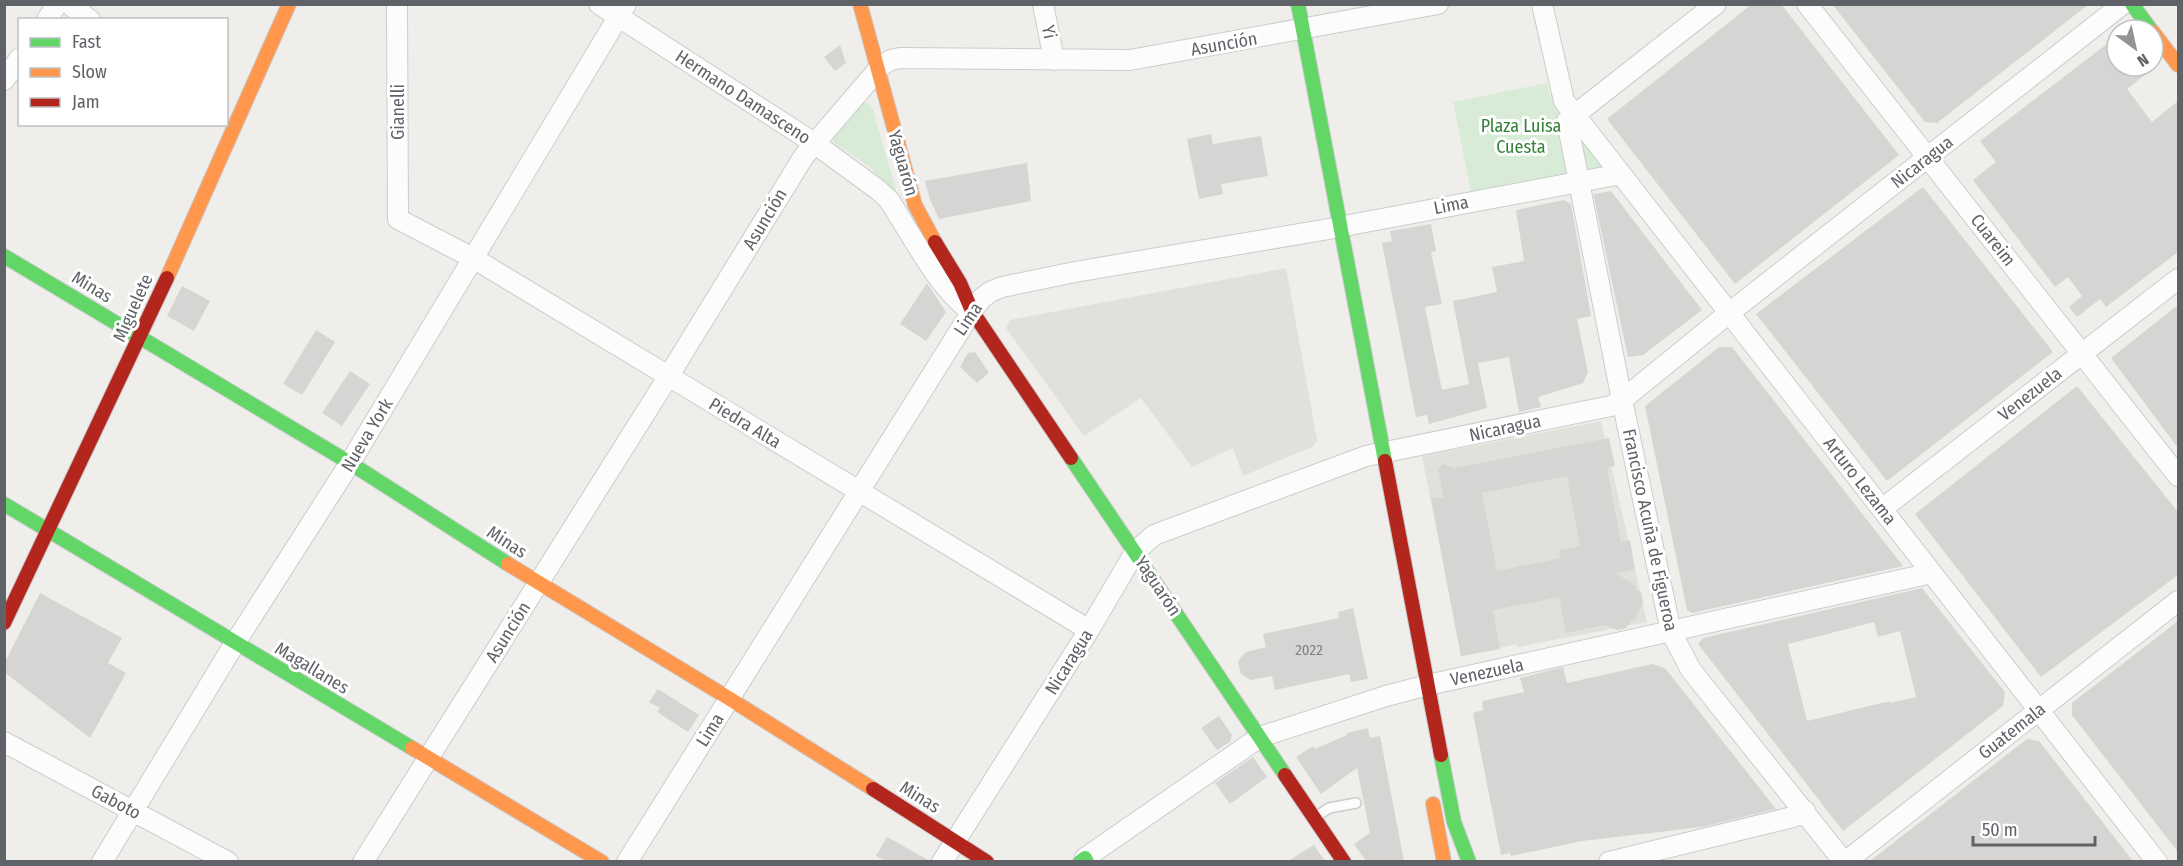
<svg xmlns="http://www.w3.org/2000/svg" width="2183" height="866" font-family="'Fira Sans Condensed',sans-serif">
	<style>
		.education { fill: #e2e0da }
		.green { fill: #d8ebd6 }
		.building { fill: #d6d5d3; fill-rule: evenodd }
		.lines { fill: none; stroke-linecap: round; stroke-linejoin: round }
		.lane-casing { stroke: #cbcccc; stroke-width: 12 }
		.street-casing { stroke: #cbcccc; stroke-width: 22 }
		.fast-casing { stroke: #cacacb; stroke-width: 16 }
		.slow-casing { stroke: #cacacb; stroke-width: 16 }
		.jam-casing { stroke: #cacacb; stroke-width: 16 }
		.lane { stroke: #fdfcfc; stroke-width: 9 }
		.street { stroke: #fdfcfc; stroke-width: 20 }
		.fast { stroke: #63d668; stroke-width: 14 }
		.slow { stroke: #ff974d; stroke-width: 14 }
		.jam { stroke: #b3261e; stroke-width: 14 }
		.labels { text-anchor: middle; stroke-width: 6; stroke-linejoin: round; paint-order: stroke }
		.number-label { font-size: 15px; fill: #7e8184 }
		.street-label { font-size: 18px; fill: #5f6368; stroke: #fff }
		.park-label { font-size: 18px; fill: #348238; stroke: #fff }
	</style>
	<rect width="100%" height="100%" fill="#efeeea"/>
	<path class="education" d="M1286,268L1317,440L1314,446L1243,476L1233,448L1192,467L1141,398L1084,436L1006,328L1010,320Z
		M1601,421L1647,622L1518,647L1517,644L1461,656L1422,456Z"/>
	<path class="green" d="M1547,83L1550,96L1603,164L1604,167L1601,170L1471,193L1453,102Z
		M863,103H868L872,107L896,190L890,191L870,167L834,143L832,136L858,105Z"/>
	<path class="building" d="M1752,4H1781L1899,155L1735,284L1607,119Z
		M1832,4H2089L1937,123L1925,122Z
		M2112,40L2117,47V66H2156L2127,89L2152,122L2178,101V252L2106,307L2100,299L2077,317L2069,307L2082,296L2068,277L2055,287L1973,180L1996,162L1980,141Z
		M840,45L846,63L835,71L824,57Z
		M1211,134L1213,144L1261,136L1268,176L1221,184L1223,194L1199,199L1187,139Z
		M1027,163L1031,201L939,219L930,200L925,181Z
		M1923,187L2053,352L1887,481L1756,314Z
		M1611,191L1702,310L1643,355L1628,357L1594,197V194Z
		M1564,200L1571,204L1591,316L1577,319L1588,372L1583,383L1538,397L1541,407L1519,412L1509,357L1478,363L1487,408L1429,424L1427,415L1416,417L1382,243L1392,241L1390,231L1431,224L1436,251L1431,252L1442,304L1425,307L1442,390L1469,384L1453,301L1497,292L1492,267L1524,261L1516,210Z
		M927,283L946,312L926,341L900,324Z
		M182,286L210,301L194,331L167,316Z
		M2178,305V448L2111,358Z
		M316,330L335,342L302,395L283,384Z
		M1719,347H1732L1903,566L1692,613L1687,610L1645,406Z
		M975,352L989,373L977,383L960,367L968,353Z
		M350,371L370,384L342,426L322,413Z
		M2077,386L2178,512V575L2041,677L1915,514Z
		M1609,438L1615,466L1607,468L1621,542L1630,540L1635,569L1616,573L1636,586V590L1641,592L1643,602L1635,620L1631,621L1626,628L1617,630L1605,625L1566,633L1559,597L1493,610L1500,649L1461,656L1431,498H1443L1438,468L1443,464L1454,468ZM1567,476L1580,546L1559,550L1561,558L1497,571L1482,493Z
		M1922,588L2005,692L2003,706L1843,831L1698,644L1703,638ZM1874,622L1878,637L1900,631L1916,697L1890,703V701L1807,721L1788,644Z
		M40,593L122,638L108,663L126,673L90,738L4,672V664Z
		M1353,608L1368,679L1351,682L1349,674L1275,690L1272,676L1251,680L1241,674L1238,662L1240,658L1246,652L1266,647L1263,634L1339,618L1338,612Z
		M2178,621V852L2072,715V703Z
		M1652,664L1665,668L1776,809L1702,827L1582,841L1511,856L1510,853L1501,855L1473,713L1483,710L1482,701L1524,692L1520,678L1563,667L1567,683Z
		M658,689L699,715L688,732L657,712L660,708L649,702Z
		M1219,716L1232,735L1230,742L1217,750L1201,728Z
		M1368,728L1370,738L1380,736L1404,861H1366L1354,844L1370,833L1357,768L1321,794L1296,757L1313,746L1315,749L1347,735L1346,733Z
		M2027,739L2039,741L2133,861H1870Z
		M1253,757L1267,777L1230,804L1215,783Z
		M887,837L930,861H886L876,856Z
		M1314,845L1325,861H1288Z"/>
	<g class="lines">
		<g class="lane-casing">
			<path id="lane" d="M1317,816L1329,808L1356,803"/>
		</g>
		<g class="street-casing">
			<path id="street" d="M69,4L90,20
				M397,4L398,219L473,258L1089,630
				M599,4L814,143L877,189L889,200C908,229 941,292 969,309
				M1043,4L1054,60
				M1542,4L1564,101L2157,862
				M1716,4L1567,121L1622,400L1671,632L1691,670L1844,862
				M1807,4L2178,476
				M47,20L57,4
				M4,80L20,58
				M1882,509L2178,279
				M4,742L228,862
				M1085,858L1260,737L1386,696L1428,685L1932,573
				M102,862L235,643L350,463L626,4
				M363,862L668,377L804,156L882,65L891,60L900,58L1130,60L1438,4
				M627,862L972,311L981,299L990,292L1002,287L1075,272L1323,230L1621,174
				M942,862L1089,630L1135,552L1154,535L1366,456L1611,406L1622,400L1729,313L2123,4
				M1609,862L1793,817L1805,811
				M1845,862L2178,601"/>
		</g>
		<g class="fast-casing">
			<path id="fast" d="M1298,4L1385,461
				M2132,4L2151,30
				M4,256L350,463L508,564
				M1071,458L1285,775
				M4,504L412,748
				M1441,755L1454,822L1469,862
				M1080,862L1085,858L1087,862"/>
		</g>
		<g class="slow-casing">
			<path id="slow" d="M860,4L915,205L935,242
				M2153,32L2178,65
				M167,278L289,4
				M508,564L730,699L873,789
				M412,748L602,862
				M1433,804L1444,862"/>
		</g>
		<g class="jam-casing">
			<path id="jam" d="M935,242L960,283L972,311L1071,458
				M1385,461L1441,755
				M4,623L167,278
				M1285,775L1344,862
				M873,789L987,862"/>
		</g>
		<use href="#lane" class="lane"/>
		<use href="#street" class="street"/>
		<use href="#fast" class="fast"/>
		<use href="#slow" class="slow"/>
		<use href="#jam" class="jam"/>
	</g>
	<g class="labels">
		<g class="number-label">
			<text x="1309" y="655">2022</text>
		</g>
		<g class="street-label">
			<text transform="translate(1049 32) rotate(79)" y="6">Yi</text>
			<text transform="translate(1224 44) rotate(-10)" y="6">Asunción</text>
			<text transform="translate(743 97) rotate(33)" y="6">Hermano Damasceno</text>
			<text transform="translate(398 112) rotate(-90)" y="6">Gianelli</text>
			<text transform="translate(1922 162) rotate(-38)" y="6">Nicaragua</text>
			<text transform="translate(903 163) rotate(74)" y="6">Yaguarón</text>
			<text transform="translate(1451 205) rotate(-11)" y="6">Lima</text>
			<text transform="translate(765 219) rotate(-59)" y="6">Asunción</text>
			<text transform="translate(1993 240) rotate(52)" y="6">Cuareim</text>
			<text transform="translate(92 287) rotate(31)" y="6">Minas</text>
			<text transform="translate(133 308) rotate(-66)" y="6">Miguelete</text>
			<text transform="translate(968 319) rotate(-56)" y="6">Lima</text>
			<text transform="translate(2030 394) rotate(-38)" y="6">Venezuela</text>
			<text transform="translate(745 423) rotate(31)" y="6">Piedra Alta</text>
			<text transform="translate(1505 428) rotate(-12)" y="6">Nicaragua</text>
			<text transform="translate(367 435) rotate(-59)" y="6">Nueva York</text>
			<text transform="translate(1860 481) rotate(52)" y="6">Arturo Lezama</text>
			<text transform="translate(1650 530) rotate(78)" y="6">Francisco Acuña de Figueroa</text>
			<text transform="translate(507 542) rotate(33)" y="6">Minas</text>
			<text transform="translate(1158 586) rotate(56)" y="6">Yaguarón</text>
			<text transform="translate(508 632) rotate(-58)" y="6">Asunción</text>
			<text transform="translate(1069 662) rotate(-58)" y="6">Nicaragua</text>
			<text transform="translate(312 668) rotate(31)" y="6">Magallanes</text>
			<text transform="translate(1487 672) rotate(-12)" y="6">Venezuela</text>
			<text transform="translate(710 730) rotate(-58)" y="6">Lima</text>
			<text transform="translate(2012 731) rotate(-38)" y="6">Guatemala</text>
			<text transform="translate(920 797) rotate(32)" y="6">Minas</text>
			<text transform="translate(116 802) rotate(28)" y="6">Gaboto</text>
		</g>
		<g class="park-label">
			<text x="1521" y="132">Plaza Luisa<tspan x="1521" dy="21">Cuesta</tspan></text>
		</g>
	</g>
	<rect width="2183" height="866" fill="none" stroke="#5f6368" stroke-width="12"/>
	<rect x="18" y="18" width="210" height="108" fill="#ffffff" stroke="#bfc1c3" stroke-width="1.5"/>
	<rect x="30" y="38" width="30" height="9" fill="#63d668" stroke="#bfc1c3" stroke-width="1.5"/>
	<text x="72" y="48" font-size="18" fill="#5f6368">Fast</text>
	<rect x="30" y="68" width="30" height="9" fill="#ff974d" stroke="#bfc1c3" stroke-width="1.5"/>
	<text x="72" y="78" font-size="18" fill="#5f6368">Slow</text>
	<rect x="30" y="98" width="30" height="9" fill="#b3261e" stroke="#bfc1c3" stroke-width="1.5"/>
	<text x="72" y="108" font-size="18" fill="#5f6368">Jam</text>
	<g transform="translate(2135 48) rotate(147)"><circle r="28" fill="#ffffff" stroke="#bfc1c3" stroke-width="1.5"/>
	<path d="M0-4.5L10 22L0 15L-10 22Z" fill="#919496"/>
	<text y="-9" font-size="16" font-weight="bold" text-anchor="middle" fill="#5f6368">N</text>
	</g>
	<path d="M1973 836v9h122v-9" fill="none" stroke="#5f6368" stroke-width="3"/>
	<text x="1982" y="836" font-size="18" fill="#5f6368" stroke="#ffffff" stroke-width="4.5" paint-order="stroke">50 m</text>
</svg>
